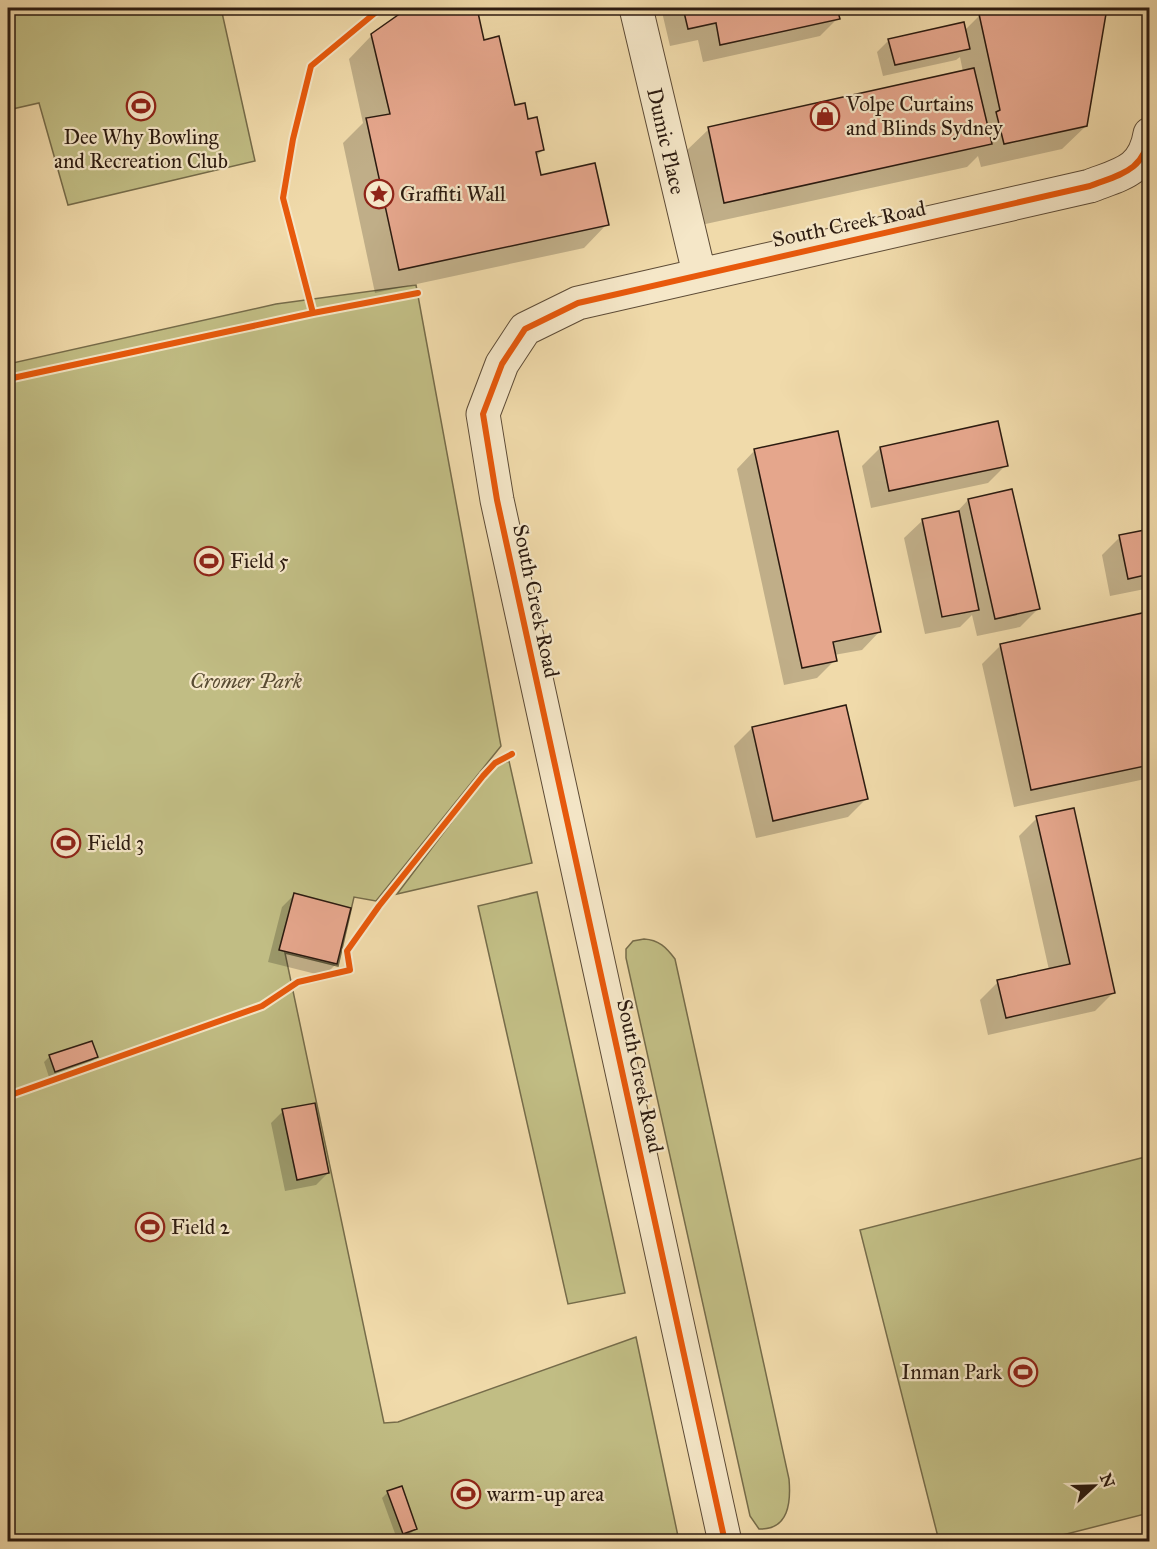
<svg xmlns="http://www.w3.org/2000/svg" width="1157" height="1549" font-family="'IM FELL Great Primer',serif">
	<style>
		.green { fill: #c1bd84; stroke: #766c4a; stroke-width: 1.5 }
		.shadow { fill: #0003 }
		.building { fill: #e5a68c; stroke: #2c1b10; stroke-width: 1.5 }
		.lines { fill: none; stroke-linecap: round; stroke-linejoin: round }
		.minor-casing { stroke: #5d4b36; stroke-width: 35 }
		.minor { stroke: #f5e7c8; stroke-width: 33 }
		.cycleway-casing { stroke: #f5e7c8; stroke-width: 10 }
		.cycleway { stroke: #e8590c; stroke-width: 6 }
		.labels { text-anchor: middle; stroke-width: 4.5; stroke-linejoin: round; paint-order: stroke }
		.poi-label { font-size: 21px; fill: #2c1b10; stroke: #f5e7c8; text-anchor: start }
		.street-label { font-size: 21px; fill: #2c1b10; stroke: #f5e7c8 }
		.park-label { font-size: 21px; font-style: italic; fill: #594c33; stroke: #f5e7c8 }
	</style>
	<rect width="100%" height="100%" fill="#f0daaa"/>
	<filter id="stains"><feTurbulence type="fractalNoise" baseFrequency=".00333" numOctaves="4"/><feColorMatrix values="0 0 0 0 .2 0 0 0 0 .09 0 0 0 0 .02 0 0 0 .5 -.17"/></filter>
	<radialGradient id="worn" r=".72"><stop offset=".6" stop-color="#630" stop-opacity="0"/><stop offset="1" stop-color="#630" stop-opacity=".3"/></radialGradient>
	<path class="green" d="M8,8H221L255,161L68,205L39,103L8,110Z
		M416,285L501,746L376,901L354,897L338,966L285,953L384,1423L398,1422L636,1337L679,1541H8V364L276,304Z
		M509,761L532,863L397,894L494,766Z
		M537,892L625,1293L568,1304L478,906Z
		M644,939C659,940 666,947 675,959L789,1479C791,1502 789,1530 759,1529L750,1516L626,958V949L633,941Z
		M1149,1156V1513L1039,1541H939L860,1230Z"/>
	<path class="shadow" d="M411,8H475L483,42L513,107L527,120L543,150L535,157L540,177L607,224L584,248L375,293L343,143L363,123L349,59L372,35Z
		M666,8H836L838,18L820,36L703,62L698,40L670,46L662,12Z
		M1017,8H1105L1086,126L1062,149L981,167L978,156L967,167L701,225L685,152L709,129L963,72L960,57L956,60L883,76L877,52L889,40L965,30L979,16Z
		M880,448L1006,465L988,483L871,508L862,466Z
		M755,450L880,631L862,650L834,655L835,660L817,678L784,685L737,469Z
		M968,500L1038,609L1020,627L977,636L972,615L960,627L925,634L904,538L923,520L955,514Z
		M1150,530V588L1110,596L1102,555L1120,537Z
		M1150,629V778L1014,807L982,664L1000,646Z
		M752,728L866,799L848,817L756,838L734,746Z
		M1037,818L1113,993L1095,1011L988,1035L980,1000L998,982L1049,970L1019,836Z
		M294,895L336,964L324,976L268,962L282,907Z
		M50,1056L96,1057L90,1063L49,1077L44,1062Z
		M283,1111L328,1173L316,1185L285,1191L271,1123Z
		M388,1492L415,1529L410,1534L397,1539L382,1498Z"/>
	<path class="building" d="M408,8H477L484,40L499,36L515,105L525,103L528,119L537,117L544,150L536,152L541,175L595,163L609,225L399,270L366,118L390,114L371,34Z
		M683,8H837L840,19L720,45L716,23L688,29Z
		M1010,8H1107L1087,126L1004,144L996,112L1000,110L979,14Z
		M964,22L970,49L895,65L888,39Z
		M974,68L992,144L724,203L708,127Z
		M998,421L1008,466L889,491L880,447Z
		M838,431L881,632L833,642L837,661L802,668L754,449Z
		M1012,489L1040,609L995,619L968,499Z
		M959,511L979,610L942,617L922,519Z
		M1150,529V574L1128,579L1119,535Z
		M1147,612L1150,622V765L1031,790L1000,644Z
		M846,705L868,799L773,821L752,727Z
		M1074,808L1115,993L1006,1018L997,980L1070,964L1036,816Z
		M294,893L351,908L337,964L279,950Z
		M92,1041L98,1057L55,1072L49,1055Z
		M315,1103L329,1173L297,1180L282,1109Z
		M402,1486L417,1529L403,1534L387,1491Z"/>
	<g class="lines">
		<g class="minor-casing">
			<path id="minor" d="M636,8L699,273
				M725,1542L497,500L483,414L502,364L525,329L578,303L1090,186C1121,174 1144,171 1150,134"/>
		</g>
		<use href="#minor" class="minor"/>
		<g class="cycleway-casing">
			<path id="cycleway" d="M313,313L283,198L293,139L311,66L381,8
				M8,379L313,313L418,293
				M8,1096L262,1006L298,982L350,970L347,951L379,906L483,776L495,763L512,754
				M725,1542L497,500L483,414L502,364L525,329L578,303L1090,186C1121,174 1144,171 1150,134"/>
		</g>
		<use href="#cycleway" class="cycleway"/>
	</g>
	<defs>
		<g id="stadium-ring" transform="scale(1.5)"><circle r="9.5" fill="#f5e7c8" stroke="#8f2418" stroke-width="1.5"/><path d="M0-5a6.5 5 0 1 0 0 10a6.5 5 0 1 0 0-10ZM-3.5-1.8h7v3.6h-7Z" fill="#8f2418"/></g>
		<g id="shop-ring" transform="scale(1.5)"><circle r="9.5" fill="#f5e7c8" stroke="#8f2418" stroke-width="1.5"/><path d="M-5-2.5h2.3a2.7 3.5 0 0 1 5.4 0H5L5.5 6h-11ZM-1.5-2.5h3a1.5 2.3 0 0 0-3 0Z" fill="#8f2418"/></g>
		<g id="sight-ring" transform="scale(1.5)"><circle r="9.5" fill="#f5e7c8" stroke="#8f2418" stroke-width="1.5"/><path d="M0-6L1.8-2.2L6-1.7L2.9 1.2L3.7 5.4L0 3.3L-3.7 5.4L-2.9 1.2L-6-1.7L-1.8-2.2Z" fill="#8f2418"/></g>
	</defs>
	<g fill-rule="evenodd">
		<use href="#stadium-ring" x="141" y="106"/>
		<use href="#shop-ring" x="825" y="116"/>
		<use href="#sight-ring" x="379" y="194"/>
		<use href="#stadium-ring" x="209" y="561"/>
		<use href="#stadium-ring" x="66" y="843"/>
		<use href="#stadium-ring" x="150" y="1227"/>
		<use href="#stadium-ring" x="1023" y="1372"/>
		<use href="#stadium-ring" x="466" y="1494"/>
	</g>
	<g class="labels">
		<g class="poi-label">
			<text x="846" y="111">Volpe Curtains<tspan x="846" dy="24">and Blinds Sydney</tspan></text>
			<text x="141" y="144" text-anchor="middle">Dee Why Bowling<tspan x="141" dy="24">and Recreation Club</tspan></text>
			<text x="400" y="201">Graffiti Wall</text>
			<text x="230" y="568">Field 5</text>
			<text x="87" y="850">Field 3</text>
			<text x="171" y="1234">Field 2</text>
			<text x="1002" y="1379" text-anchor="end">Inman Park</text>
			<text x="487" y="1501">warm-up area</text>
		</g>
		<g class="street-label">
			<text transform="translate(666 141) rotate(77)" y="7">Dumic Place</text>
			<text transform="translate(849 224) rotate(-12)" y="7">South Creek Road</text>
			<text transform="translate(536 601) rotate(78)" y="7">South Creek Road</text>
			<text transform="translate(640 1076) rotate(78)" y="7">South Creek Road</text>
		</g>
		<g class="park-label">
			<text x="246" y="688">Cromer Park</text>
		</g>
	</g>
	<rect width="1157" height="1549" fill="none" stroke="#f0daaa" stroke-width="30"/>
	<rect x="9" y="9" width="1139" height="1531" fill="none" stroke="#2c1b10" stroke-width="3"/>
	<rect x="15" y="15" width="1127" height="1519" fill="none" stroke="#2c1b10" stroke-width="1.5"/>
	<g transform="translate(1094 1486) rotate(68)" stroke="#f5e7c8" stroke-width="4.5" paint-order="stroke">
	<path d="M0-4.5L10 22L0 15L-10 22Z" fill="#2c1b10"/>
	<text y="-9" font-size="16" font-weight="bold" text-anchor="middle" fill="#2c1b10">N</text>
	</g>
	<rect width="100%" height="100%" filter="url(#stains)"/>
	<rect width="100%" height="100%" fill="url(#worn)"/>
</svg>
